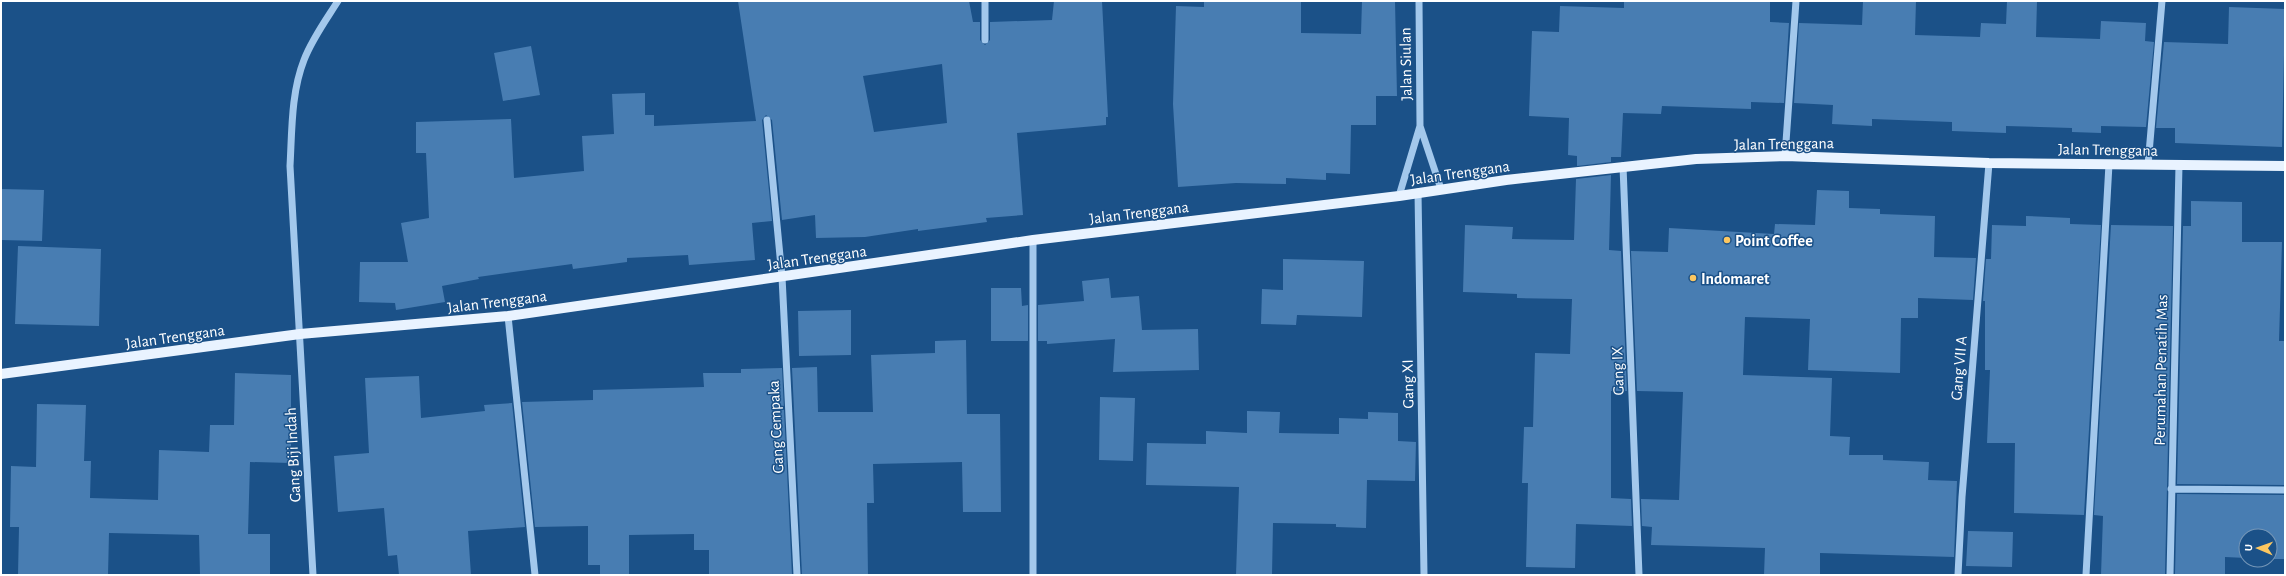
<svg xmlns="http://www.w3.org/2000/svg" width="2286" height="576" font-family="'Alegreya Sans',sans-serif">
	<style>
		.building { fill: #487db2; fill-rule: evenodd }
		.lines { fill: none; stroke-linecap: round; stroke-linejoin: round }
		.minor { stroke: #a3c8ec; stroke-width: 7 }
		.major { stroke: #e9f3ff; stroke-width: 10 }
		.poi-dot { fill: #fdc760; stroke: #1b5188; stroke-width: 1.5 }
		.labels { text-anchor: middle; stroke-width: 3; stroke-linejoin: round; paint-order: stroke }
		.street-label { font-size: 16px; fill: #fff; stroke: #1b5188 }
		.poi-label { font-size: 16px; font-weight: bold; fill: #fff; stroke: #1b5188; text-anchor: start }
	</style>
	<rect width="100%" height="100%" fill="#1b5188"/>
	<path class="building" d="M738,1H969L973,22H980V40L985,45L990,40V22L1052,20L1054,1H1102L1108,117H1106V125L1017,133L1023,215L986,218L987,222L918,231V229L865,237L816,238L815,215L782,220L772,120L766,115L762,120L772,221L752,223L755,260L689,265L688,255L627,258V262L573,269L572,264L478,277L479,279L442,286L445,302L396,310L395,303L359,302L360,262H408L401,223L429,218L426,153H416V122L511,119L514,178L584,171L582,136L614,134L612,94L645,93V115H654V126L756,121ZM942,64L947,123L874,132L863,76Z
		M1204,1H1301V33L1361,34L1362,1H1395L1397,96H1376V125H1351L1350,174L1326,173V180L1286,178V184L1236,183L1178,187L1173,104L1176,6L1204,7Z
		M1624,1H1770V22L1789,23L1784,103L1751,102V109L1662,106L1661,114L1623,113L1621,157H1611V162L1577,166V156L1568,155L1569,118L1529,116L1532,31L1559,32L1560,6L1624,8Z
		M1863,1H1916L1915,35L1980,37L1981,23L2006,24L2007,1H2037L2036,37L2100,39L2101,21L2146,23L2145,41L2154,42L2146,127L2101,126V133L2072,132V128L2006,126V133L1952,131V122L1872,119V126L1832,124L1833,105L1794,103L1799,23L1862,25Z
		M2229,7L2285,9L2282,147L2175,143V128H2156L2164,42L2228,44Z
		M531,46L540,95L503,101L494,53Z
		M1611,175L1609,250L1621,251L1627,391H1611V498L1631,499L1632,526L1576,524L1575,568L1526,567L1528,483H1522L1524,427H1533L1535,353L1570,354L1572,299L1517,298V294L1463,292L1465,225L1513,227L1512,239L1574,240L1576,179Z
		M1,189L44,190L42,241L1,240Z
		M1817,190L1849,191V208L1880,209V214L1935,216L1934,257L1976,258L1973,300L1918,298V318H1901L1900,373L1808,370L1810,319L1745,317L1743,375L1832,378L1830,436L1850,437L1849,455H1883V460L1929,462L1928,480L1957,481L1954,557L1820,553V575H1764L1765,548L1651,545L1652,527L1642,526L1641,499L1679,500L1683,392L1637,391L1631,251L1668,252L1669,228L1774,234L1775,224L1815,225Z
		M2191,201L2242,202V242H2282L2279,341H2285V485L2177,484L2183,226H2191Z
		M2026,216L2070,218V224L2101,225L2084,515L2014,513L2015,443H1987L1990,370H1985V301H1983L1986,259H1991L1992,225L2026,226Z
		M2111,225L2173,226L2165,574L2101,575L2103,516L2094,515Z
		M18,246L101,249L99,326L15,324Z
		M1283,259L1364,261L1362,317L1297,315L1296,325L1261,324L1262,289L1283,290Z
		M1109,278L1111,298L1139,296L1142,330L1198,329L1199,370L1113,372L1115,339L1047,344V341H1038V305L1084,301L1082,281Z
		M991,288H1021L1022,306L1028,305V341H991Z
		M851,310V355L799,356L798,311Z
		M966,340L967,414H1000L1001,512H963L962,462L873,464L874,503H867L868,575H802L792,368L817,367L818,412H873L871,355L935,353V341Z
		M782,368L792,575H709V550H694V534L629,535V575H600V565H588V526L535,527L522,402L593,400V390L704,387L703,373H741V369Z
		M235,373L291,375V463L250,462L248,534H270V575H200L199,535L109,533L108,575H18L19,527H10L11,466L36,467L37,404L86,405L84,461H91L90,498L158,500L159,450L209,452L210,425H234Z
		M419,376L421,418L485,411L484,405L512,403L525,527L468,531L471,575H399L397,555L388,556L384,508L338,512L334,456L369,453L365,378Z
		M1100,397L1135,398L1133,461L1099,460Z
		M1247,411L1280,412L1279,433L1339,434V418L1368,419V412L1398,413V441L1416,442L1415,481L1367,480L1366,528L1336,527V524L1273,523L1272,575H1236L1239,487L1146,485L1147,443L1206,444V431L1247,433Z
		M2177,494L2285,495V559H2270V536H2246V558L2225,557V575L2175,574Z
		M1968,531L2013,532L2012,567L1966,566Z"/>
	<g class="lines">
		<path class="minor" d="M985,1V40
			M767,120L782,277L797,575
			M1420,126L1441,189
			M1785,156L1796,1
			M2148,165L2162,1
			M1623,166L1639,575
			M1418,192L1424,575
			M1399,196L1420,126L1419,1
			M508,316L535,575
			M2171,489L2285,490
			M313,575L290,166C292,131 291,93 304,60C312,39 326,20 338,1
			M1033,575V240
			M1958,575L1962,497L1989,163
			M2086,575L2109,164
			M2170,575L2179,165"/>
		<path class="major" d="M1,374L300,334L508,316L1033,240L1399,196L1506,180L1696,159L1785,156L1989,163L2285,166"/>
	</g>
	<g class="poi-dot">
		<circle cx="1727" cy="240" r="4"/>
		<circle cx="1693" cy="278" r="4"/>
	</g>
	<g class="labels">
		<g class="street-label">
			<text transform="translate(1405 64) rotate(-91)" y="6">Jalan Siulan</text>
			<text transform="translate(1784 143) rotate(-1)" y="6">Jalan Trenggana</text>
			<text transform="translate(2108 149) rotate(1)" y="6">Jalan Trenggana</text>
			<text transform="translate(1460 172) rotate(-8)" y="6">Jalan Trenggana</text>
			<text transform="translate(1139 212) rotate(-7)" y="6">Jalan Trenggana</text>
			<text transform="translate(817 257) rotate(-8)" y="6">Jalan Trenggana</text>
			<text transform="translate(497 301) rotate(-7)" y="6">Jalan Trenggana</text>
			<text transform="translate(175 336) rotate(-8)" y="6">Jalan Trenggana</text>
			<text transform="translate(1958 368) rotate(-85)" y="6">Gang VII A</text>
			<text transform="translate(2160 370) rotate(-89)" y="6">Perumahan Penatih Mas</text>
			<text transform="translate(1617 371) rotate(-92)" y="6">Gang IX</text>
			<text transform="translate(1407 384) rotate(-91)" y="6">Gang XI</text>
			<text transform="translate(775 427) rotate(-93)" y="6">Gang Cempaka</text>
			<text transform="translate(292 455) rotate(-93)" y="6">Gang Biji Indah</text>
		</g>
		<g class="poi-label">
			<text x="1735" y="246">Point Coffee</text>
			<text x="1701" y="284">Indomaret</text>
		</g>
	</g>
	<rect width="2286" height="576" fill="none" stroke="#ffffff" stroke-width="4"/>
	<g transform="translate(2258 548) rotate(272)"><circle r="19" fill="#1b5188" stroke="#7697b8"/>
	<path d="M0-3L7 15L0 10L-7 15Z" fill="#fdc760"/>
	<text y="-6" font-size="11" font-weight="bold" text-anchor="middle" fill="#ffffff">U</text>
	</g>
</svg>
